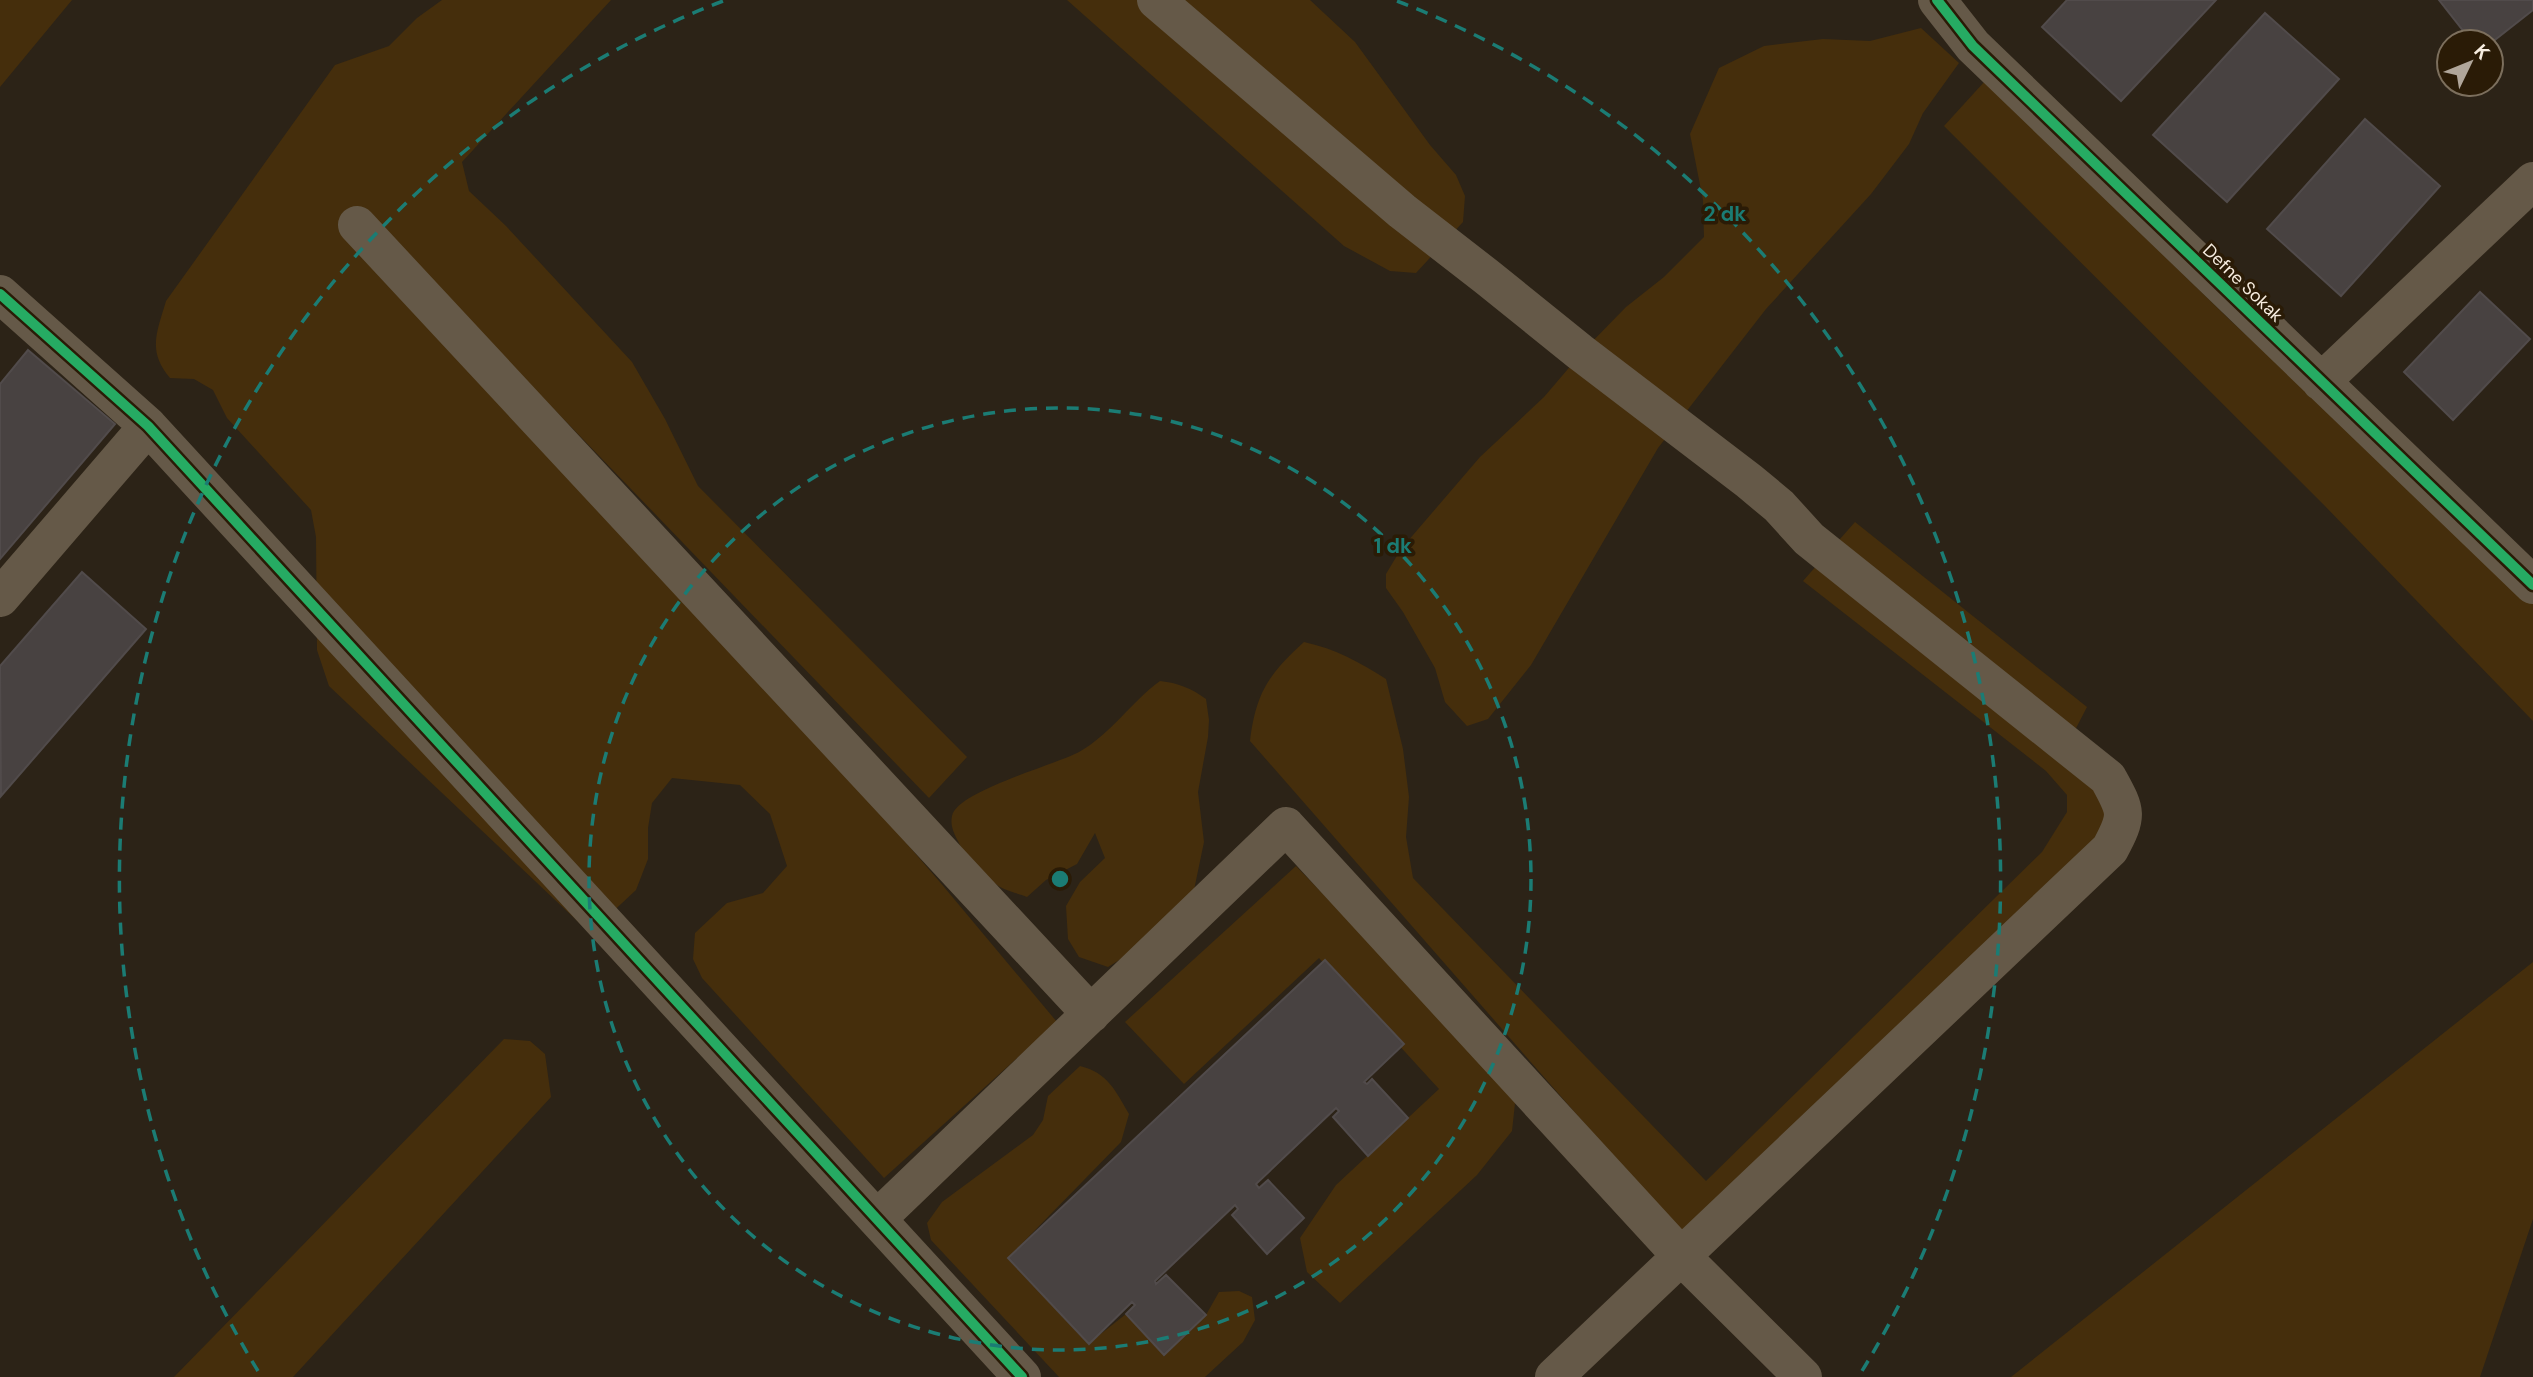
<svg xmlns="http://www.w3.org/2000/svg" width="2533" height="1377" font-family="'DM Sans',sans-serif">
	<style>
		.green { fill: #452e0c }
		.building { fill: #484241; stroke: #514b4b; stroke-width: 2 }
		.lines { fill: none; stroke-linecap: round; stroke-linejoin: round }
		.minor { stroke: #655948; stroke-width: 38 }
		.cycleway-casing { stroke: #2a1b06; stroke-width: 15 }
		.cycleway { stroke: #26ab63; stroke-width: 10 }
		.ring { fill: none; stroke: #1b7c74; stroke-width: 3.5; stroke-dasharray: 12 9 }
		.labels { text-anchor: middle; stroke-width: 7; stroke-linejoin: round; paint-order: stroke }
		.street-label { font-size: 18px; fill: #f7ede0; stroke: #2a1b06 }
		.centre { fill: #1b7c74; stroke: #2a1b06; stroke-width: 3.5 }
		.ring-label { font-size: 21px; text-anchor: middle; font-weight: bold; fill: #1b7c74; stroke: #2a1b06; stroke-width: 7; stroke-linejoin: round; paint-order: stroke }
	</style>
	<rect width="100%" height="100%" fill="#2c2317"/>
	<path class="green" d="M0,0H72L0,87Z
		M442,0H611L462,162L469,191L506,226L632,362L665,419L698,486L967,757L929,798L363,211L939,881L1057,1022L884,1178L702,978L693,959L695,933L727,903L763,893L787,866L770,814L740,785L672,778L652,803L648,828V859L636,890L590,933L329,686L317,650L316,537L311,510L227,418L213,390L194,379L170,378C147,351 157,332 166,301L335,65L389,46L417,18Z
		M1067,0H1310L1355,42L1430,145L1456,175L1465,196L1463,222L1416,273L1390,271L1344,246Z
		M1921,28L1959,63L1923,113L1909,144L1871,194L1766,309L1658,448L1531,665L1488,719L1467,726L1445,702L1435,668L1403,612L1386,588V574L1401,549L1480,457L1544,397L1585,349L1626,307L1664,277L1704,237L1703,200L1690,134L1719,68L1764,46L1823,39L1870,41Z
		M1985,81L2232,322L2482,551L2533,601V721L2323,504L1944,126Z
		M1855,522L2087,707L2073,734L2115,824L1691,1245L1250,741C1256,692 1269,674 1304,642C1336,649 1359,662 1386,679L1403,749L1409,797L1406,837L1413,878L1706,1181L2042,852L2067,812V795L2046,771L1803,581Z
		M1160,681C1178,683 1191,688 1206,699L1209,720L1208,737L1198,792L1204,842L1194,890L1137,949L1108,967L1079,957L1068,939L1066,906L1080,882L1105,858L1095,833L1077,864L1046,880L1027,897C1018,893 1005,891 997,885C983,875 965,857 958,841C954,834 950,825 952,816C957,791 1055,765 1079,752C1111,734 1131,702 1160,681Z
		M1296,866L1516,1094L1512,1131L1477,1175L1340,1303L1307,1272L1300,1238L1336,1185L1439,1089L1319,958L1184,1084L1125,1022Z
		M2533,962V1219L2480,1377H2011Z
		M504,1039L530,1041L545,1054L551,1097L293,1377H174Z
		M1080,1066C1108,1073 1115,1090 1129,1114L1121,1142L1008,1258L1088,1344L1126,1314L1164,1355L1206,1315L1219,1292L1239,1291L1252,1297L1255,1320L1243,1342L1205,1377H1059L931,1240L927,1223L942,1202L1033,1135L1043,1120L1048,1096Z"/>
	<path class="building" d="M2067,0H2216L2121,101L2042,27Z
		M2439,0H2533V10L2491,43L2472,42Z
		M2265,13L2339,79L2227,202L2153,135Z
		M2365,119L2440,186L2341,296L2267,229Z
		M2480,292L2530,339L2453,420L2404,372Z
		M28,350L115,424L0,559V384Z
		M82,572L146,629L1,796L0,666Z
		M1325,960L1404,1044L1364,1082L1367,1084L1372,1079L1408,1118L1368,1156L1333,1117L1339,1111L1336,1108L1256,1184L1259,1188L1268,1180L1304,1218L1267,1254L1232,1215L1238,1209L1235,1205L1155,1281L1156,1284L1166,1275L1206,1315L1164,1355L1126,1314L1135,1305L1132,1302L1089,1344L1008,1258Z"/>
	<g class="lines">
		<path class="minor" d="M1156,0L1402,211L1487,277L1580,352L1749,481L1779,506L1809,539L2108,778C2126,811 2129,814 2110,849L1554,1377
			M1937,0L1973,46L2533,585
			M357,225L1091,1014
			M0,294L148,426L1022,1377
			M2321,382L2533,181
			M0,598L148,426
			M877,1219L1286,826L1681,1256L1803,1377"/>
		<g class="cycleway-casing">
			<path id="cycleway" d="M1937,0L1973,46L2533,585
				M0,294L148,426L1022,1377"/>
		</g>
		<use href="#cycleway" class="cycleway"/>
	</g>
	<g class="ring">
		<circle cx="1060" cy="879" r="471"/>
		<path d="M258 1371A941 941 0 0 1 723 1M1397 1A941 941 0 0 1 1862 1371"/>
	</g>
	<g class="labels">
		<g class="street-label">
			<text transform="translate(2243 283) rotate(44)" y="6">Defne Sokak</text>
		</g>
	</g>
	<circle cx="1060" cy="879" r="10" class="centre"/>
	<g class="ring-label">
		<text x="1725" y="221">2 dk</text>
		<text x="1393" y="553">1 dk</text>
	</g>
	<g transform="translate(2470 63) rotate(47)"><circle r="33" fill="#2a1b06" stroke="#7c6f5d" stroke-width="2"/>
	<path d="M0-5L12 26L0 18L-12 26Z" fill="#b0a69a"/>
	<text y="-10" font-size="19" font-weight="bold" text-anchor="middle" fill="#f7ede0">K</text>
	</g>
</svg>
